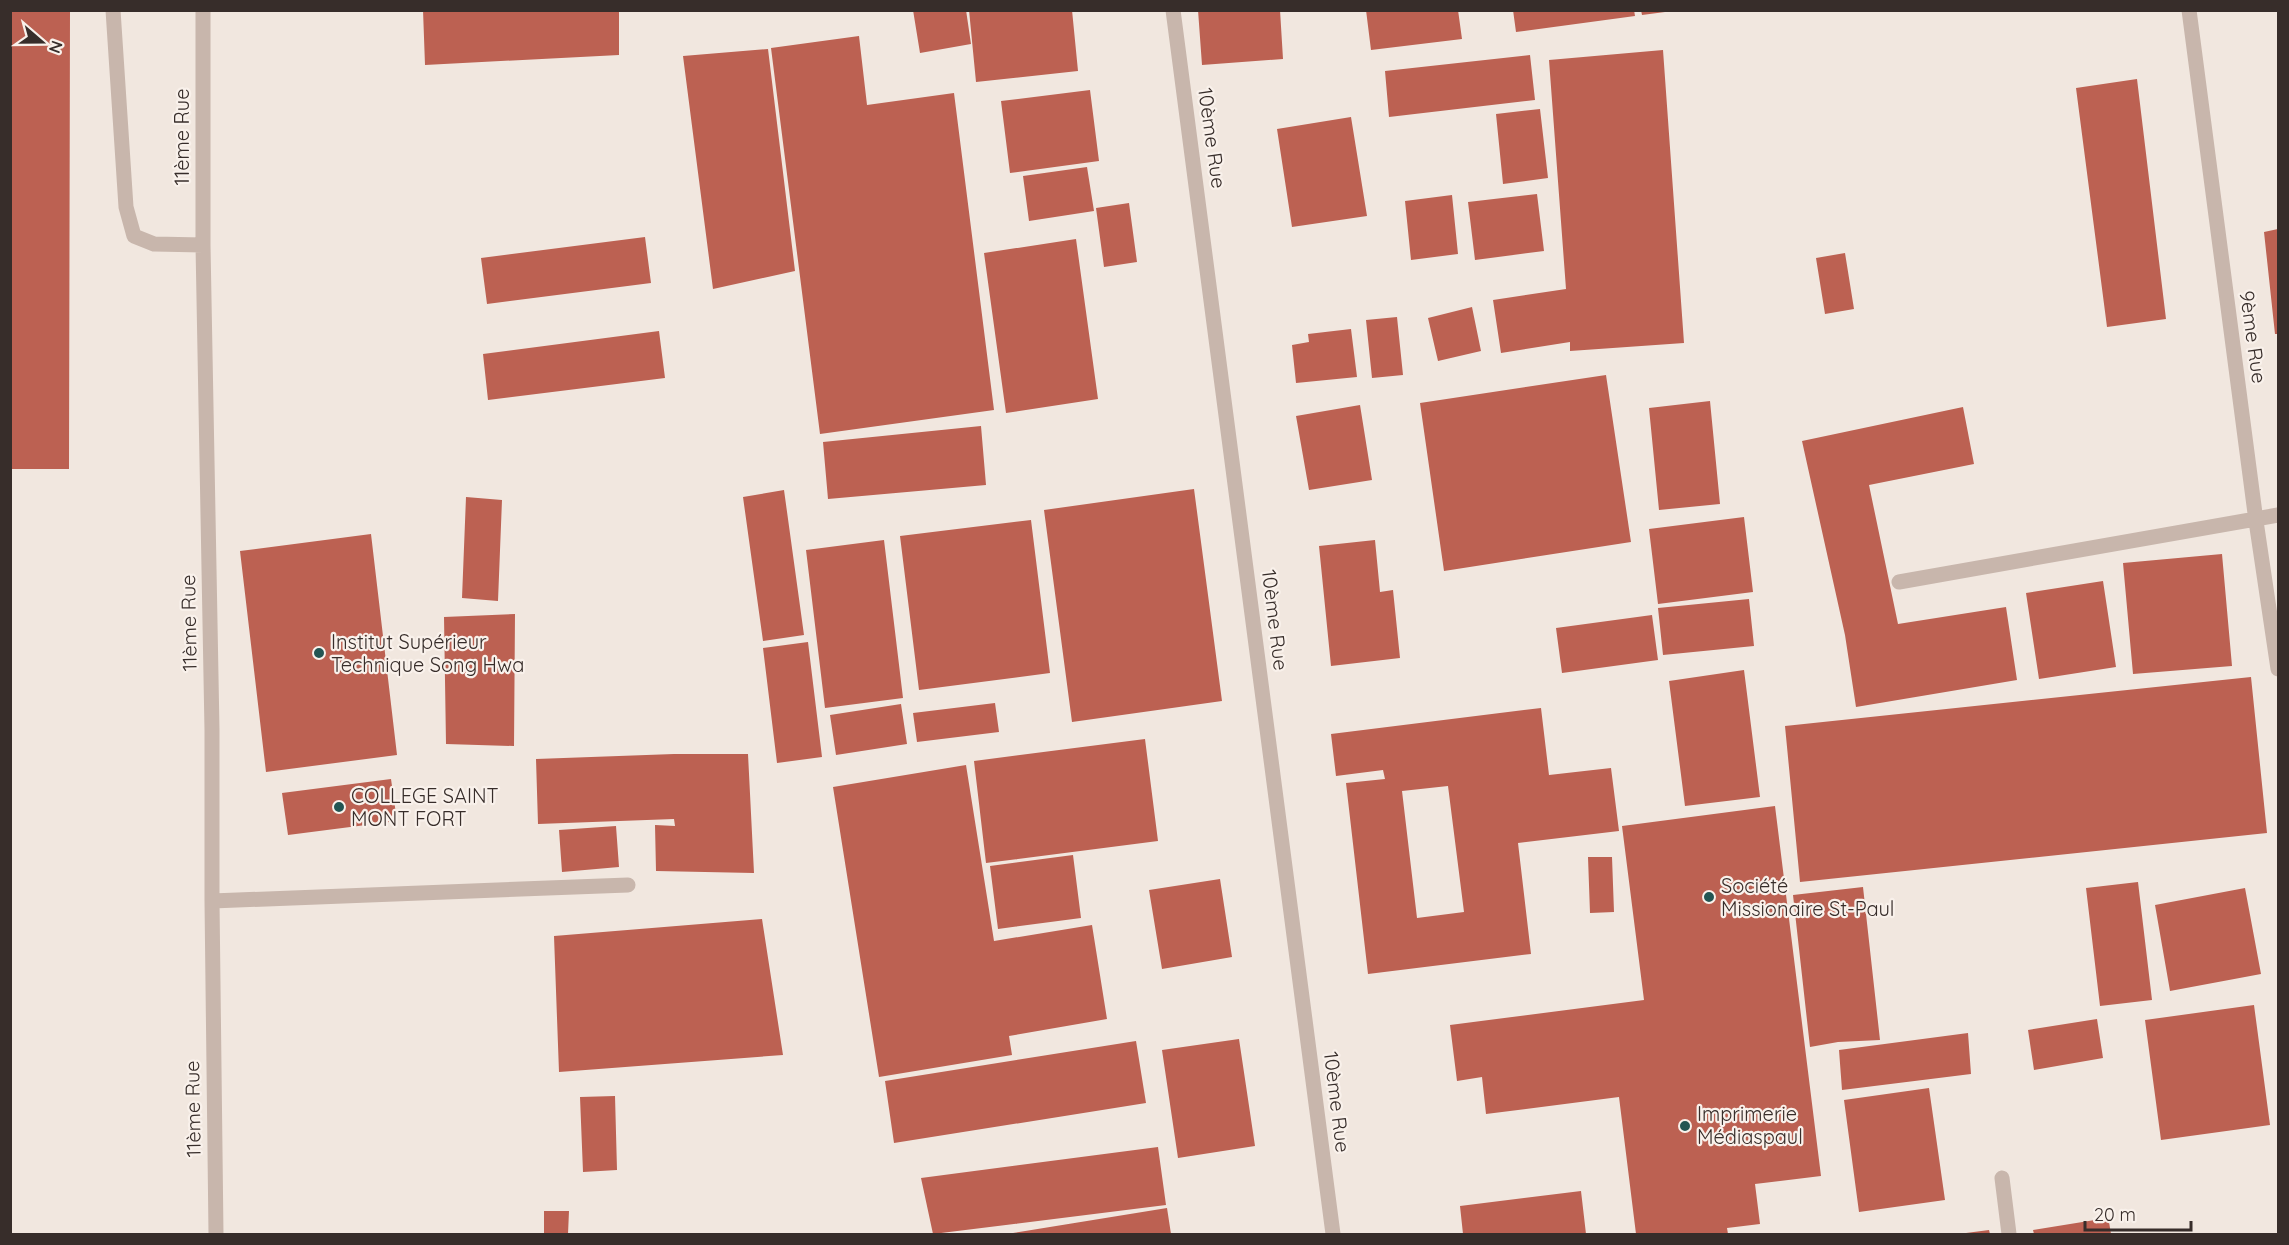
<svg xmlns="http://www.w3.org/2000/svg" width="2289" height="1245" font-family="Quicksand,sans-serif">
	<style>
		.building { fill: #bc6152; fill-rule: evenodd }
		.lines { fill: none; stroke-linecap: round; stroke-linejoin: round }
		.minor { stroke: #c8b6ac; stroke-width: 15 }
		.poi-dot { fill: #235553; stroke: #f9f1eb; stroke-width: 2 }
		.labels { text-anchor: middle; stroke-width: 4.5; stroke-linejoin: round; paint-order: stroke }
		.street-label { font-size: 20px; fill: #372d2a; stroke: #f9f1eb }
		.poi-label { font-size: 20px; fill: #372d2a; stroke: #f9f1eb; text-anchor: start }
	</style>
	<rect width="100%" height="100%" fill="#f1e7df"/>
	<path class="building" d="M10,10H70L69,469H10Z
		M423,10H619V55L425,65Z
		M913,10H966L971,44L920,53Z
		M969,10H1072L1078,71L976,82Z
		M1198,10H1280L1283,59L1202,65Z
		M1366,10H1458L1462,39L1371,50Z
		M1513,10H1634L1635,16L1516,32Z
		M1641,10H1665V12L1642,15Z
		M859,36L867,105L954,93L994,410L820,434L771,48Z
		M768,49L795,271L713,289L683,56Z
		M1663,50L1684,343L1570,351V342L1501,353L1493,300L1566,289L1549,60Z
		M1530,55L1535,100L1389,117L1385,71Z
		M2137,79L2166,319L2107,327L2076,88Z
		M1090,90L1099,161L1010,173L1001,101Z
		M1540,109L1548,178L1503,184L1496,114Z
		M1351,117L1367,216L1292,227L1277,129Z
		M1087,167L1094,211L1029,221L1023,176Z
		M1537,194L1544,251L1475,260L1468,202Z
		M1452,195L1458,254L1411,260L1405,201Z
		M1129,203L1137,262L1104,267L1096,208Z
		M2278,229V334H2275L2264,232Z
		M645,237L651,283L487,304L481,258Z
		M1076,239L1098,399L1006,413L984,253Z
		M1845,253L1854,309L1825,314L1816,258Z
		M1472,307L1481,351L1438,361L1428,318Z
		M1397,317L1403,375L1372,378L1366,320Z
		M1351,329L1357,377L1296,383L1292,345L1309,342L1308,334Z
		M659,331L665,378L488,400L483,354Z
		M1606,375L1631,542L1444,571L1420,403Z
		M1710,401L1720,504L1659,510L1649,408Z
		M1360,405L1372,480L1309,490L1296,416Z
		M1963,407L1974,464L1869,485L1898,624L2006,607L2017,680L1856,707L1845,635L1802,441Z
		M981,426L986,485L828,499L823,442Z
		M1194,489L1222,701L1072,722L1044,510Z
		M784,490L804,635L763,641L743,497Z
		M466,497L502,500L498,601L462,598Z
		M1744,517L1753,592L1658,604L1649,529Z
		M1031,520L1050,673L919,690L900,536Z
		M371,534L397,755L266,772L240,551Z
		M884,540L903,698L825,708L806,550Z
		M1375,540L1380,592L1393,590L1400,658L1331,666L1319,546Z
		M2222,554L2232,666L2133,674L2123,563Z
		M2103,581L2116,667L2039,679L2026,593Z
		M1749,599L1754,646L1663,655L1658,608Z
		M515,614L514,746L446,744L444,617Z
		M1652,615L1658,660L1562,673L1556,628Z
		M808,642L822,757L777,763L763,648Z
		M1744,670L1760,797L1685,806L1669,681Z
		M2251,677L2267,833L1800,882L1785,726Z
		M995,703L999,732L917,742L913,713Z
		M901,704L907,744L836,755L830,715Z
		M1541,708L1549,775L1611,768L1619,831L1518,843L1531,954L1368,974L1346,783L1385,779L1383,770L1336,776L1331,734ZM1448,786L1464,912L1417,918L1402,791Z
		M1145,739L1158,841L986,863L974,761Z
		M674,754H748L754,873L656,871L655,825L675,826L674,819L538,824L536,759Z
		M966,765L994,941L1092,925L1107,1019L1009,1036L1012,1055L879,1077L833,787Z
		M391,779L397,821L288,835L282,793Z
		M1775,806L1821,1176L1755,1184L1760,1224L1727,1228L1728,1234H1636L1619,1097L1486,1114L1482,1077L1457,1081L1450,1025L1644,1000L1622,826Z
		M616,826L619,867L562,872L559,830Z
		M1073,855L1081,918L998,929L990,866Z
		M1588,857H1612L1614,912L1590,913Z
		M1220,879L1232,957L1162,969L1149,890Z
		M2138,882L2152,1000L2100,1006L2086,888Z
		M1863,887L1880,1040L1838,1042L1810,1047L1793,895Z
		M2245,888L2261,974L2170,991L2155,905Z
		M762,919L783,1055L559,1072L554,936Z
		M2254,1005L2270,1125L2161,1140L2145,1020Z
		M2097,1019L2103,1058L2034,1070L2028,1030Z
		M1968,1033L1971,1074L1842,1090L1839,1050Z
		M1239,1039L1255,1146L1178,1158L1162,1050Z
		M1136,1041L1146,1103L894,1143L885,1081Z
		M1929,1088L1945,1200L1859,1212L1844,1100Z
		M615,1096L617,1170L583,1172L580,1097Z
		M1158,1147L1166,1205L933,1234L921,1178Z
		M1581,1191L1586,1234H1463L1460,1206Z
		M1167,1208L1171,1234H1013V1233Z
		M544,1211H569L568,1234H544Z
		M2101,1219L2109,1222L2111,1234H2034L2033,1230Z
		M1989,1230L1990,1234H1966V1233Z"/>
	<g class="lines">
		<path class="minor" d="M113,10L126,207L134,236L154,244L203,245
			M203,10V245L212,730V901L216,1234
			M1173,10L1333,1234
			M2189,10L2256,521L2278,669
			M1899,582L2278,515
			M212,901L628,885
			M2002,1178L2009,1234"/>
	</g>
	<g class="poi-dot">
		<circle cx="319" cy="653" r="6"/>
		<circle cx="339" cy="807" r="6"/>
		<circle cx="1709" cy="897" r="6"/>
		<circle cx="1685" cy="1126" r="6"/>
	</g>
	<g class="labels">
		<g class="street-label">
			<text transform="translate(182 137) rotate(-90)" y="7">11ème Rue</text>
			<text transform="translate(1212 138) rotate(82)" y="7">10ème Rue</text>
			<text transform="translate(2253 337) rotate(82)" y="7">9ème Rue</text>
			<text transform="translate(1275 620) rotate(83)" y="7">10ème Rue</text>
			<text transform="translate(189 623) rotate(-91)" y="7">11ème Rue</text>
			<text transform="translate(1337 1102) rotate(83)" y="7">10ème Rue</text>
			<text transform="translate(193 1109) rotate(-91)" y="7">11ème Rue</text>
		</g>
		<g class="poi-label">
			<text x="331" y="649">Institut Supérieur<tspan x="331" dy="23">Technique Song Hwa</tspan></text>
			<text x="351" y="803">COLLEGE SAINT<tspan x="351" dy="23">MONT FORT</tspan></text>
			<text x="1721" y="893">Société<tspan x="1721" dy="23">Missionaire St-Paul</tspan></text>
			<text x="1697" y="1121">Imprimerie<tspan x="1697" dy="23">Médiaspaul</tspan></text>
		</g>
	</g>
	<rect width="2289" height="1245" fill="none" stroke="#372d2a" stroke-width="24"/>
	<g transform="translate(42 42) rotate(110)" stroke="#f9f1eb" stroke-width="4.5" paint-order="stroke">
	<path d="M0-4.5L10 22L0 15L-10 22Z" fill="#372d2a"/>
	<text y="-9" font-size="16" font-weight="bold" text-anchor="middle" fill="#372d2a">N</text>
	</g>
	<path d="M2085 1221v9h106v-9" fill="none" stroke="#372d2a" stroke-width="3"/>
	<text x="2094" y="1221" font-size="18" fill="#372d2a" stroke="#f9f1eb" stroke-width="4.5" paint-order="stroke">20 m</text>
</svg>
